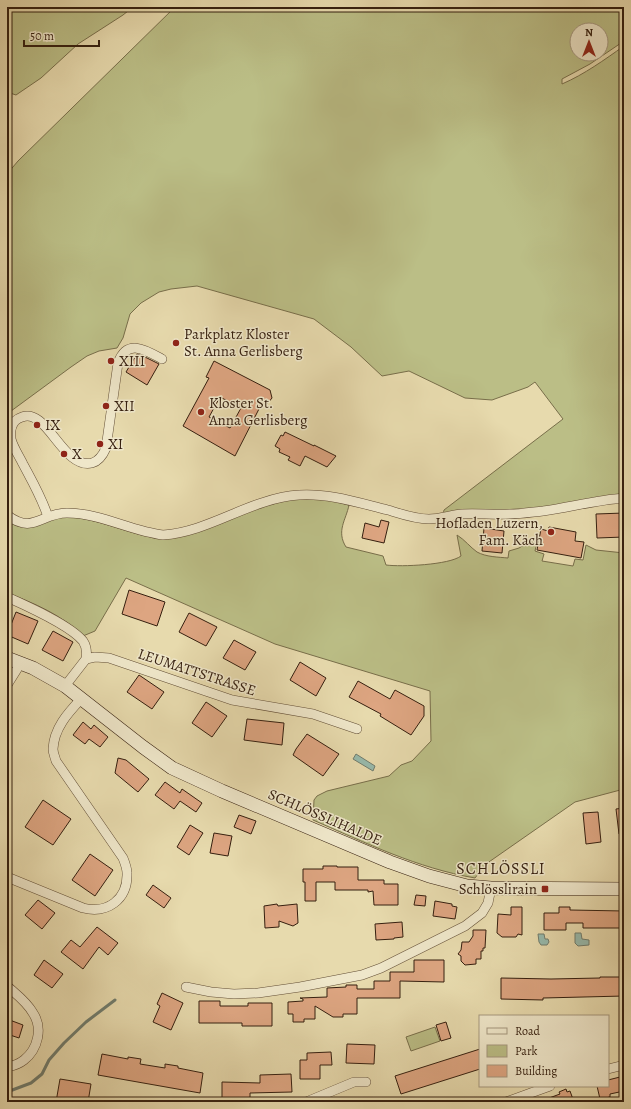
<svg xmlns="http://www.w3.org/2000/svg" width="631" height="1109" font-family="Alegreya,serif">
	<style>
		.green { fill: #bbbe86; stroke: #786e4a; fill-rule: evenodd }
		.water { fill: #97baac; stroke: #707c6d }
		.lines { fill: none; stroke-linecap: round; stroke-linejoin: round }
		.stream { stroke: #707c6d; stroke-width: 3 }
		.building { fill: #dda581; stroke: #351f0f; fill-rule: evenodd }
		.street-casing { stroke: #624e36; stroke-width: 10 }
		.secondary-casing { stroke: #351f0f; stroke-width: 14 }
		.street { stroke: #efe7ca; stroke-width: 9 }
		.secondary { stroke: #efe7ca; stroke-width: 13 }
		.poi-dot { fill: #8f2418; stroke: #efe7ca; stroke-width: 1.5 }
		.labels { text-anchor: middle; stroke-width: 3; stroke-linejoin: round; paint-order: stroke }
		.poi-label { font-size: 15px; fill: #351f0f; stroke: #efe7ca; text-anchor: start }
		.street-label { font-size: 15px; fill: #351f0f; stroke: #efe7ca }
		.neighbourhood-label { font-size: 16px; letter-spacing: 1px; fill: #351f0f; stroke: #efe7ca }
	</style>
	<rect width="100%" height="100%" fill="#e7daad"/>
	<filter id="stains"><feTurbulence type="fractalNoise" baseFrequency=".005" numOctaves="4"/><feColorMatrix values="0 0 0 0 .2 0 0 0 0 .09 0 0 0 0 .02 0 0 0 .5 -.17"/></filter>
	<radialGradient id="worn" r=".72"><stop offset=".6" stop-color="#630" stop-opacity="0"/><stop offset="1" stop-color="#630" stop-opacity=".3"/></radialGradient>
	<path class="green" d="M7,7H133L123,15L78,44L41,78L16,95L7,92Z
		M175,7H624V41L590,64L562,79V84C585,74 604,60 624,46V495L532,509L443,515L444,510L563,419L535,382L528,387L492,400L465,398L409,371L382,376L351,347L314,319L197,286L171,289L159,292L141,303L130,314L123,338L117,348L99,351L87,356L71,367L7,414V174L18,161ZM577,30H601V54H577Z
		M291,499H327L349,505C346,520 336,531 346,547L383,556L386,565C401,567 449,565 461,556L457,535C465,540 470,547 477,552C486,557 498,557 508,558L509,551L519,548L529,542H537L535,551L544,554L542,561L573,566L575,559L583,560L586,545L596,550L624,553V789L575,802L486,864L475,878C417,868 366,843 313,820L314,800L317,796L327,791L389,776L401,765L412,761L431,741L430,691L275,644L126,578L95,631L83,636C62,615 34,603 7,593V520C28,537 42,518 64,517C96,516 132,537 166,539L261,507Z
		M435,1027L440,1041L411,1051L406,1037Z"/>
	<path class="water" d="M356,754L375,766L373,771L353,759Z
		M575,933H581L582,939L589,940V945L578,946L575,943Z
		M538,934H544L545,939H548L549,942L547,945H541L539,942Z"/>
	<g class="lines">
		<path class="stream" d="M7,1092L31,1083L42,1074L49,1060L64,1043L86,1022L115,1000"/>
	</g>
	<path class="building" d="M137,354L147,358L159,364L147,385L126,372Z
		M214,361L270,390L272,398L267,404L261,405L235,456L183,426L209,378L206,377ZM220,397L241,408L230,428L209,417Z
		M285,432L314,446V445L336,456L327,467L305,456L300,466L288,460L290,457L279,452L280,449L275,446L281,435L283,436Z
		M624,513V537L597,538L596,514Z
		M381,520L389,522L384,543L362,538L365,523L379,527Z
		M549,527L576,532L575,541L584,542L581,558L537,550L541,529L548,531Z
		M484,528L504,531L502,553L482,551Z
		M129,590L165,602L157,626L122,614Z
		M16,612L38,621L28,644L7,635Z
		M189,613L217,627L206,646L179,632Z
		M53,631L73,642L63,661L42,650Z
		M234,640L256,652L245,670L223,658Z
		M300,662L326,678L316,696L290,680Z
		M139,675L164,692L152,709L127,692Z
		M358,681L390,699L395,690L424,706V716L411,735L380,716L381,714L349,697Z
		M206,702L227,716L212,737L192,723Z
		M247,719L284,723L282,745L244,740Z
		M83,722L91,729L94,725L108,737L100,747L89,739L85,744L73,735Z
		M307,734L339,754L323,776L293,755L296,749Z
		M118,758L126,760L149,779L138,792L115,773Z
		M165,782L180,793L182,789L202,803L196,812L180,801L174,809L155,795Z
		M43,800L71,819L53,845L25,827Z
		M624,808V833L619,834L616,809Z
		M598,812L601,842L586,844L583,813Z
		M239,815L256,821L251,834L234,827Z
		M190,825L203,833L189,855L177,847Z
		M214,833L232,836L228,856L210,853Z
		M90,854L113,870L95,896L72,880Z
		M323,866H337V867H358V880H384V884H398V905H374L373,891L368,892V890H335V882H316V901H305V882H303V869H323Z
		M153,885L171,898L164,908L146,895Z
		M416,895L426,896L425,906L414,905Z
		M38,900L55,913L42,929L25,915Z
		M435,901L452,904V906L457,907L455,919L433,916Z
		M277,904L278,906L297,904L298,923L293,926L279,921V927L265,928L264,906Z
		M511,907H522V935L518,934L516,937H502L497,933L498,914L511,915Z
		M559,907H570V910L624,911V928H583V923H566V930H544V913H559Z
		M402,922L403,937L394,938V939L376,940L375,924Z
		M97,927L118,943L108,955L99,947L83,969L61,952L71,940L80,947Z
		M473,930H486L485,948H483V951H481V959H476V964L465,965L461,961V956L458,954L461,950L462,942H469L473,936Z
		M44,960L63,974L52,988L34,975Z
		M414,960H444V982L400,981V998H357V1014H343V1017H333L315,1006V1019H304V1022H293V1014H288V1002L303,1001V999L300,998L327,997V988L346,987V985H357V989H374V981H390V972H414Z
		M600,977H624V996L543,998V1000L501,999V978L551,979L600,978Z
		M162,993L183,1003L171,1030L153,1022L160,1006L157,1004Z
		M199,1001H220V1006H248V1003H272V1026H242V1023H199Z
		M7,1019L23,1025L19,1038L7,1034Z
		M446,1022L451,1038L441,1041L436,1025Z
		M347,1044L375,1045L374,1064L346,1063Z
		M480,1049V1069L401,1094L395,1076Z
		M331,1052L332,1065H320V1079H300V1060H307V1053Z
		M102,1054L128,1059V1057L141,1059L140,1064L165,1068V1064L178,1066V1068L203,1073L200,1093L98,1075Z
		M291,1074L292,1092L250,1093V1101L222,1100V1082L260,1083V1075Z
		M620,1077L622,1086H624V1091L610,1094V1097L600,1099L597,1086H608V1080Z
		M60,1079L91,1084L88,1102H56Z
		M566,1089L567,1092L570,1091L574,1102H541V1101L560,1094L559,1092Z"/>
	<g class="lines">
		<g class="street-casing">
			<path id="street" d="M7,515C33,535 41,513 67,513C100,513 131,531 163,535C210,532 251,498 299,495C329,493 359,503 388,510C401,514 415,519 429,519C440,519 451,515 462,514C478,513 494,515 510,514C521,514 533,512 543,511C571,507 597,500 624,498
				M48,517C42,498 32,481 23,464C19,456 13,447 11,439C10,433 11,426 15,421C17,419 19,418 22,417C47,407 63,470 92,463C99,461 103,455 106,448L118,363C127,338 146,350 162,359
				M7,597C27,606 70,625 83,641C87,647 87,653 86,659
				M7,685L17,669L19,662
				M65,686L86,659L95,657L109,658L232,700L313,714L357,729
				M7,877L83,908C107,914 128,900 127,873C127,868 125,863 123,858L56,761C55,757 53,753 53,749C54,728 68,713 81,699
				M7,986C16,994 27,1002 33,1013C43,1028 38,1049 24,1060C19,1064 13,1066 7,1067
				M186,987L211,992L234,994L258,993L300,987L362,975L381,968L465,926L482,913L488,903L491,888
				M608,1069L624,1065
				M306,1102L354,1082H366
				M506,1102L550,1086"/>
		</g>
		<g class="secondary-casing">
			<path id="secondary" d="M7,658L33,668L65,686L143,747L172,768L222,791L390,862L429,876L467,886L491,888L624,889"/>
		</g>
		<use href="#street" class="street"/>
		<use href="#secondary" class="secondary"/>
	</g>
	<g class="poi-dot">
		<circle cx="176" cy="343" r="4"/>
		<circle cx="111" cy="361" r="4"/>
		<circle cx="106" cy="406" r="4"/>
		<circle cx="201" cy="412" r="4"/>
		<circle cx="37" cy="425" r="4"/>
		<circle cx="100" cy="444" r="4"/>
		<circle cx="64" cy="454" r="4"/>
		<circle cx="551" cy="532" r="4"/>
		<rect x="541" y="885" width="8" height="8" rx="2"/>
	</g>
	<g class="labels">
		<g class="poi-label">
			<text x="184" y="339">Parkplatz Kloster<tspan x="184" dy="17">St. Anna Gerlisberg</tspan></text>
			<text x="119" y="366">XIII</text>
			<text x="209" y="408">Kloster St.<tspan x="209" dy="17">Anna Gerlisberg</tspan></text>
			<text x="114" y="411">XII</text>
			<text x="45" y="430">IX</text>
			<text x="108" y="449">XI</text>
			<text x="72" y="459">X</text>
			<text x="543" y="528" text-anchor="end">Hofladen Luzern,<tspan x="543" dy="17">Fam. Käch</tspan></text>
			<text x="537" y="894" text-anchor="end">Schlösslirain</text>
		</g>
		<g class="street-label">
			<text transform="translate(197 672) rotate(18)" y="5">LEUMATTSTRASSE</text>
			<text transform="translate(325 817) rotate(23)" y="5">SCHLÖSSLIHALDE</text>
		</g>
		<g class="neighbourhood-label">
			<text x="501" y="874">SCHLÖSSLI</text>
		</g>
	</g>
	<rect width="631" height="1109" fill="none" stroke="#e7daad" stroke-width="24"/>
	<rect x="8" y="8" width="615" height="1093" fill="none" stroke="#351f0f" stroke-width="2"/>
	<rect x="12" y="12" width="607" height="1085" fill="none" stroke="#351f0f"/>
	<rect x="479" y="1015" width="130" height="72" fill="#efe7ca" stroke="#a5977f"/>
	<rect x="487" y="1028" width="20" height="6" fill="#efe7ca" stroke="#a5977f"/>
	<text x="515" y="1035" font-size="12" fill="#351f0f">Road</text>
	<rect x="487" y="1045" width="20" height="12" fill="#bbbe86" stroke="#a5977f"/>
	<text x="515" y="1055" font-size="12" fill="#351f0f">Park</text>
	<rect x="487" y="1065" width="20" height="12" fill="#dda581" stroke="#a5977f"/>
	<text x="515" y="1075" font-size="12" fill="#351f0f">Building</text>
	<g transform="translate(589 42)"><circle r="19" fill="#efe7ca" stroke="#a5977f"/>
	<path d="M0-3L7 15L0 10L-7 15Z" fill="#8f2418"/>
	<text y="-6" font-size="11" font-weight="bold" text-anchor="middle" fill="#351f0f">N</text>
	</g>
	<path d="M24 40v6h75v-6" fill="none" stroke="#351f0f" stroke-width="2"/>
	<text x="30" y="40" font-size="12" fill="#351f0f" stroke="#efe7ca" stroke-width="3" paint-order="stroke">50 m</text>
	<rect width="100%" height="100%" filter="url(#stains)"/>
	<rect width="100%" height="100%" fill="url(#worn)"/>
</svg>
